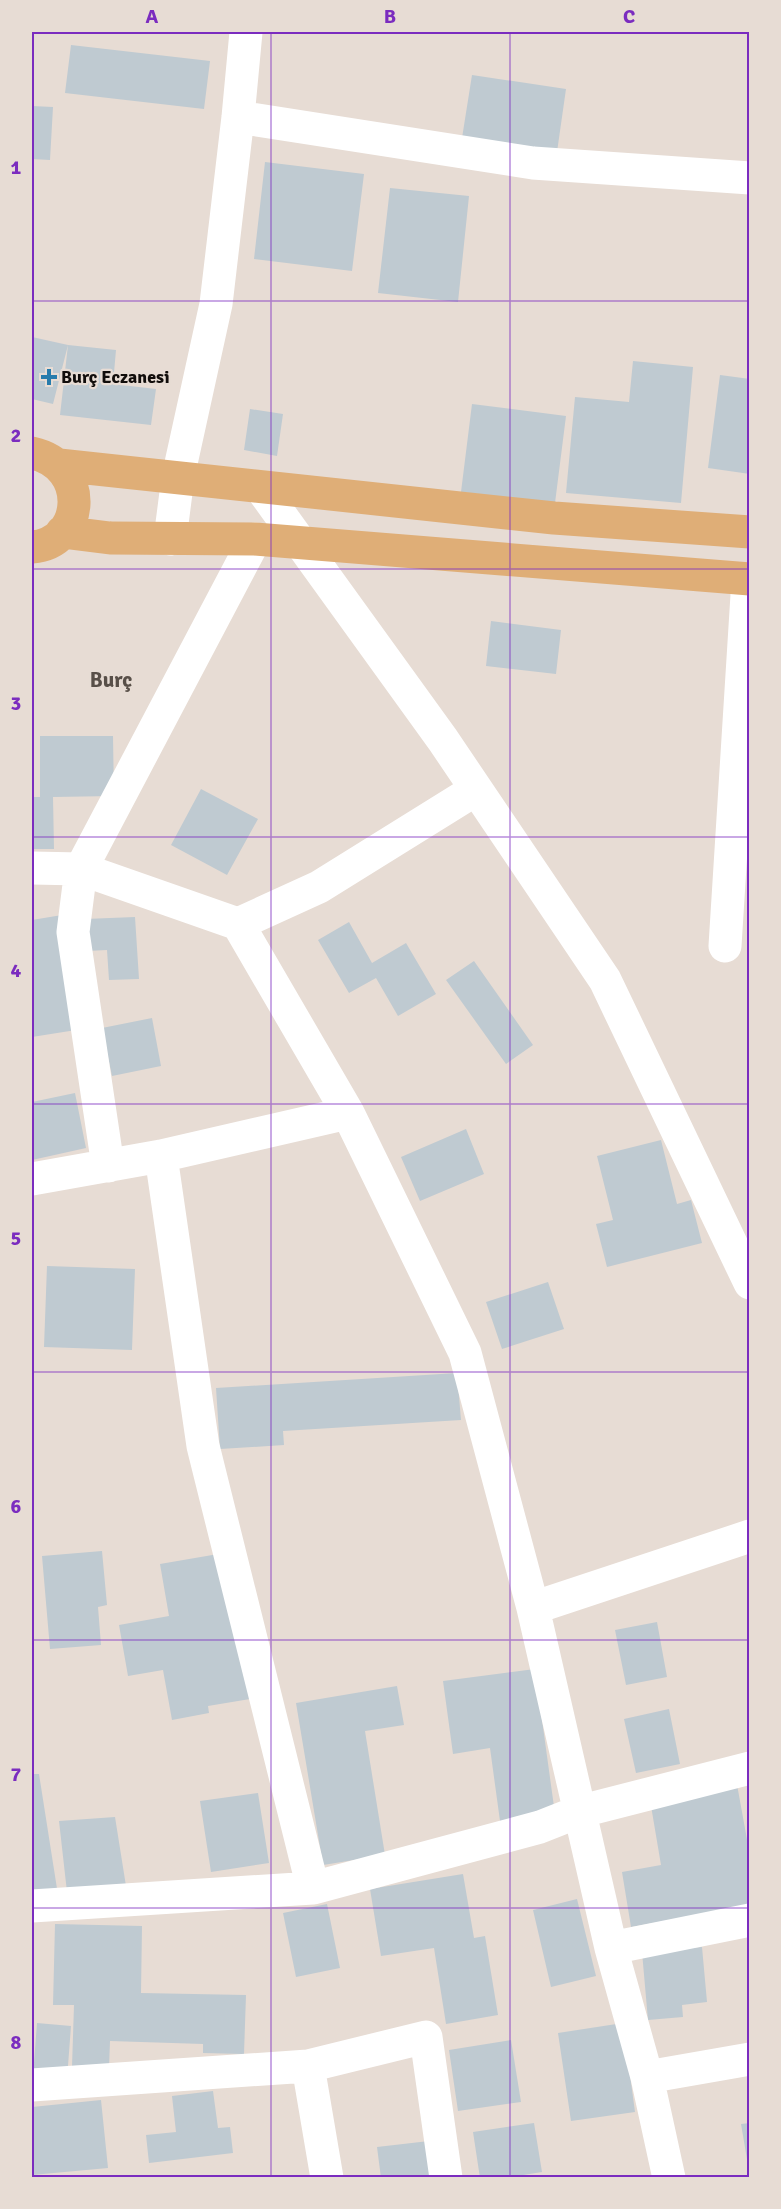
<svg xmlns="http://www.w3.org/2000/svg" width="781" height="2209" font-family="Signika,sans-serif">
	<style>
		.building { fill: #bfcad1 }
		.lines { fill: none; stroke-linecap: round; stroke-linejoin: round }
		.minor { stroke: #fff; stroke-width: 33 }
		.major { stroke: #dfae77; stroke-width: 33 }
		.grid { fill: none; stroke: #7b2cbf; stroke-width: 1.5; stroke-opacity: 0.55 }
		.poi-dot { fill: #277cac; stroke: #e7dcd4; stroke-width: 2 }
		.labels { text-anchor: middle; stroke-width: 4.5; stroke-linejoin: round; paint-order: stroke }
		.poi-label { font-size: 18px; font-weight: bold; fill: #110d0b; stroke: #e7dcd4; text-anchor: start }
		.quarter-label { font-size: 21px; font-weight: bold; fill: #584f48; stroke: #e7dcd4 }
		.neatline { fill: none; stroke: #7b2cbf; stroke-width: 2 }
		.grid-label { font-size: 20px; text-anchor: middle; font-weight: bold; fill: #7b2cbf }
	</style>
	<rect width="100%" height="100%" fill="#e7dcd4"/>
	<path class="building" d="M71,45L210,61L204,109L65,93Z
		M472,75L566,89L557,152L462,138Z
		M32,106L53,107L50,160L32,159Z
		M265,162L364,174L352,271L254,259Z
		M390,188L469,196L458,302L378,293Z
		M32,337L68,345L53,404L32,399Z
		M68,345L116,350L113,384L156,389L151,425L60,415Z
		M633,361L693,367L681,503L566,493L575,397L629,402Z
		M720,375L750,379V474L708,468Z
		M472,404L566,416L555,503L461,492Z
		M250,409L283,414L277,456L244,450Z
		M491,621L561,630L556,674L486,666Z
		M40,736H113L114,796L53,797L54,849H32V797H40Z
		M201,789L258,819L227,875L171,845Z
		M62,915L76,1030L32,1037V920Z
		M135,917L139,979L109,980L107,950L87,951L85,919Z
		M349,922L372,963L406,943L436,994L398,1016L376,978L349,993L318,940Z
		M474,961L533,1045L506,1064L446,980Z
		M152,1018L161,1066L112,1076L102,1028Z
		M75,1093L86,1148L32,1160V1102Z
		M466,1129L484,1174L420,1201L401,1157Z
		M661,1140L677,1204L691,1200L702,1243L607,1267L596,1224L613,1220L597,1156Z
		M47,1266L135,1269L132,1350L44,1347Z
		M548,1282L564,1329L502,1349L486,1302Z
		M457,1373L461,1420L283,1431L284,1445L220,1449L216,1388Z
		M102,1551L107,1605L98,1607L101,1645L50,1649L42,1556Z
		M224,1553L250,1699L208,1706L209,1713L172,1720L163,1670L128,1676L119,1625L169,1616L160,1564Z
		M657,1622L667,1677L626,1685L615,1630Z
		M535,1669L555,1814L500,1821L490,1748L453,1754L443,1681Z
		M397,1686L404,1725L365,1731L385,1855L323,1865L296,1703Z
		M669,1709L680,1764L636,1773L624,1719Z
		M32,1774H39L58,1895L32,1896Z
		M736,1779L750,1856V1906L631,1927L622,1872L661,1865L649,1794Z
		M258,1793L269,1863L211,1872L200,1801Z
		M115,1817L126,1886L67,1892L59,1821Z
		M463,1874L474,1938L485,1936L498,2015L446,2024L434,1948L381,1956L370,1889Z
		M577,1899L596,1976L551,1987L533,1910Z
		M327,1904L340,1968L296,1977L283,1913Z
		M55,1924L142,1926L141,1993L246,1995L244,2054L203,2053V2044L110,2041L109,2068L72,2067L74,2005H53Z
		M702,1947L707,2002L682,2005L683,2017L648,2020L642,1952Z
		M37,2023L71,2026L67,2079L33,2076Z
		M623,2023L635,2112L571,2121L558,2033Z
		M511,2040L521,2102L458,2111L449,2050Z
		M213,2091L218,2128L230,2127L233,2153L149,2163L146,2135L176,2132L172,2096Z
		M101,2100L108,2168L32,2175V2107Z
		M534,2123L542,2172L505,2178H480L473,2132Z
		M750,2123V2165H748L741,2124Z
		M429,2141L434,2178H381L377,2147Z"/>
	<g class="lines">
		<path class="minor" d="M238,117L533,163L750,178
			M261,488L443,740L605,980L750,1283
			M170,539L178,477L216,304L238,117L246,32
			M32,868L81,869L238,924L319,887L475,790
			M238,924L348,1113L465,1353L533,1608L611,1948L647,2077L669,2178
			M725,946L748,579
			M161,1156L203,1446L313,1888
			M108,1166L73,932L81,869L255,539
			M32,1179L161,1156L348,1113
			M533,1608L750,1536
			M32,1906L313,1888L540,1827L578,1812L750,1768
			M611,1948L750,1920
			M308,2066L327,2178
			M647,2077L750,2059
			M32,2085L308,2066L426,2037L446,2178"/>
		<path class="major" d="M32,453C91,466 85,543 32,547
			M59,465L554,518L750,532
			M62,532L110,538L255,539L750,579"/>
	</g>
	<path class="grid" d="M271,32V2178M510,32V2178M32,301H750M32,569H750M32,837H750M32,1104H750M32,1372H750M32,1640H750M32,1908H750"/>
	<path class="poi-dot" d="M46 368h6v6h6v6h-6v6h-6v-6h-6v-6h6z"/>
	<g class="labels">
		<g class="poi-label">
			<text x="61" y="383">Burç Eczanesi</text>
		</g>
		<g class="quarter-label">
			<text x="111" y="687">Burç</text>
		</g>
	</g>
	<rect width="781" height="2209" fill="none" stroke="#e7dcd4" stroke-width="66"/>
	<rect x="33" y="33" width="715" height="2143" class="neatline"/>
	<g class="grid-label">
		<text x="152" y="23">A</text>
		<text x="390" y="23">B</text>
		<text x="629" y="23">C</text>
		<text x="16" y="174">1</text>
		<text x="16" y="442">2</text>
		<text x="16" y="710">3</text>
		<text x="16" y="977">4</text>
		<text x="16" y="1245">5</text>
		<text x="16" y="1513">6</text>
		<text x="16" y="1781">7</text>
		<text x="16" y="2049">8</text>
	</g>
</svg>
